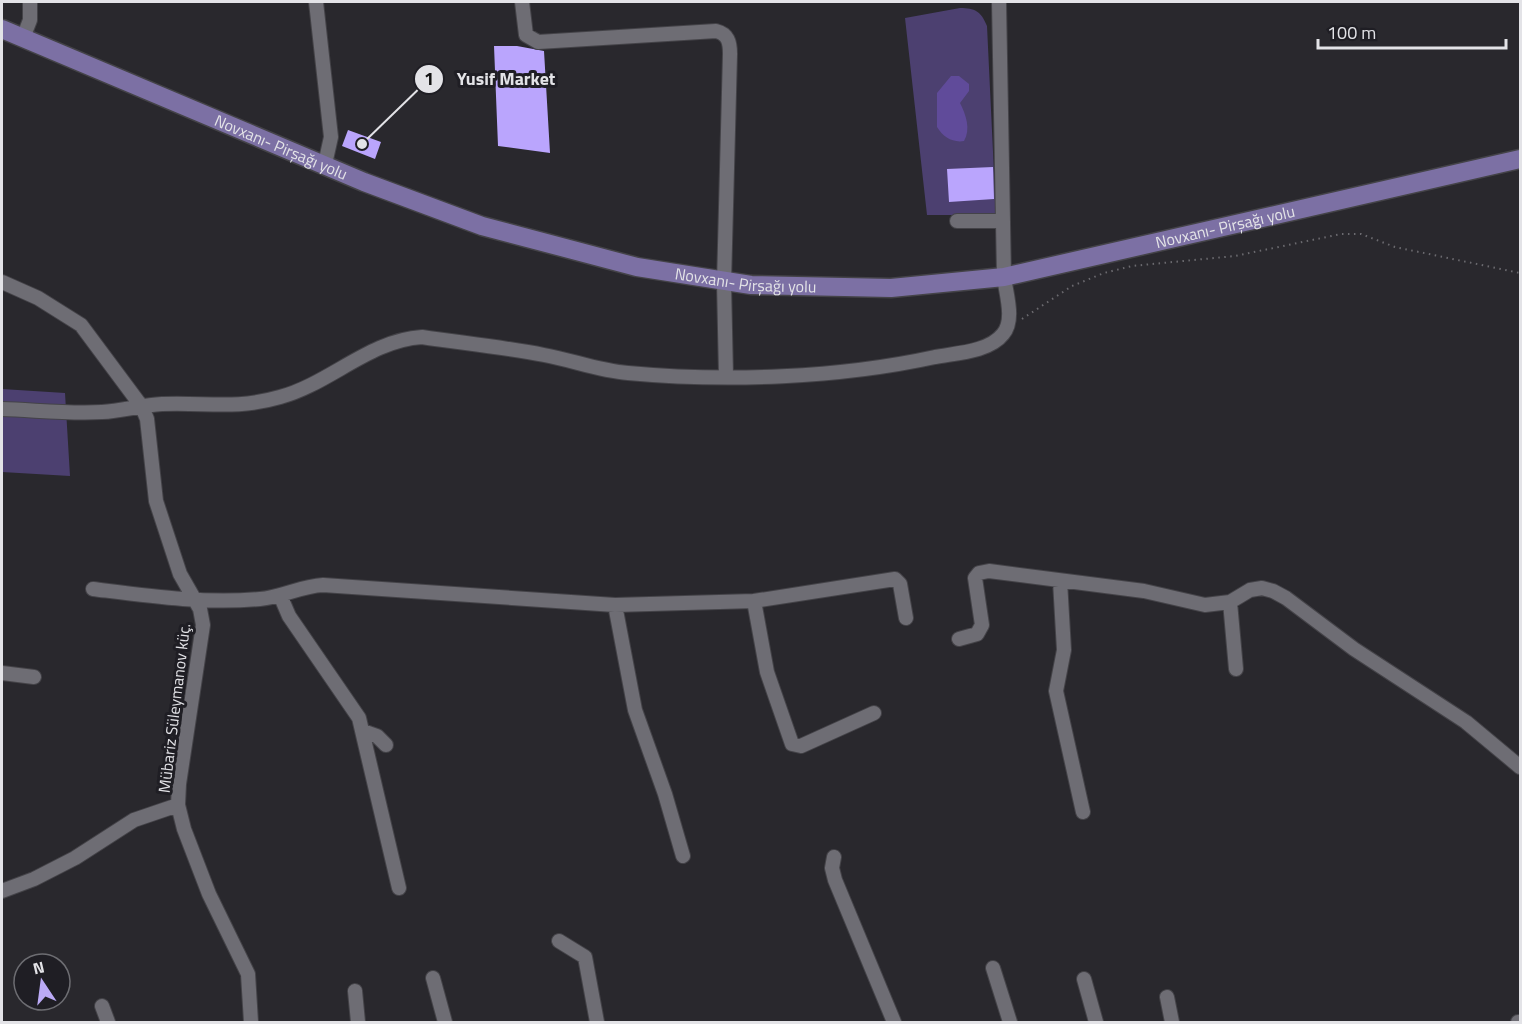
<svg xmlns="http://www.w3.org/2000/svg" width="1522" height="1024" font-family="'Titillium Web',sans-serif">
	<style>
		.green { fill: #4c4070 }
		.water { fill: #604b9a }
		.building { fill: #baa5fd }
		.lines { fill: none; stroke-linecap: round; stroke-linejoin: round }
		.minor-casing { stroke: #444348; stroke-width: 16 }
		.major-casing { stroke: #444348; stroke-width: 21 }
		.path { stroke: #6b6a6f; stroke-width: 2; stroke-dasharray: 1.5 4.5; stroke-linecap: butt }
		.minor { stroke: #6e6d74; stroke-width: 14 }
		.major { stroke: #7c70a4; stroke-width: 18 }
		.labels { text-anchor: middle; stroke-width: 6; stroke-linejoin: round; paint-order: stroke }
		.street-label { font-size: 16px; fill: #e3e3e7; stroke: #1f1e24 }
		.leader { fill: none; stroke: #e3e3e7; stroke-width: 2 }
		.callout-dot { fill: #e3e3e7; stroke: #1f1e24; stroke-width: 2 }
		.mark-label { font-size: 18px; text-anchor: middle; font-weight: bold; fill: #111 }
		.callout-label { font-size: 18px; text-anchor: middle; font-weight: bold; fill: #e3e3e7; stroke: #1f1e24; stroke-width: 6; stroke-linejoin: round; paint-order: stroke }
	</style>
	<rect width="100%" height="100%" fill="#29282d"/>
	<path class="green" d="M960,8C975,8 981,11 987,26L996,215H927L905,18Z
		M2,389L65,393L70,476L2,472Z"/>
	<path class="water" d="M951,76H959L969,84V91L960,103C966,115 971,129 964,141C953,143 943,137 937,127V93Z"/>
	<path class="building" d="M494,46H517L544,51L550,153L498,146Z
		M348,130L381,142L375,159L342,146Z
		M993,167L994,199L949,202L947,169Z"/>
	<g class="lines">
		<g class="minor-casing">
			<path id="minor" d="M316,2L331,137L325,164
				M522,2L526,35L538,42L716,31C728,34 730,42 730,54L724,283L726,376
				M23,38L30,20V2
				M957,221H1003
				M2,282L38,298L81,325L142,407L147,419L156,501L180,574L200,609L203,625L179,784L178,805L184,829L209,894L248,974L251,1022
				M2,409C35,410 69,414 102,412C122,411 142,405 162,404C206,402 235,410 280,397C329,384 370,340 422,337C462,343 503,347 544,355C572,360 599,371 628,373C726,382 839,378 935,357C956,353 989,352 1003,334C1015,320 1006,294 1004,277L999,2
				M1060,581L1064,650L1056,691L1083,812
				M93,589C149,596 204,604 260,599C282,597 301,586 323,585L615,605L754,601L895,579L900,584L906,618
				M280,595L289,616L359,718L399,888
				M754,601L767,672L792,744L801,746L874,713
				M1230,602L1236,669
				M615,605L635,710L665,794L683,856
				M959,639L977,634L982,625L975,578L979,573L989,571L1144,591L1205,605L1230,602L1250,590L1262,588L1273,591L1286,598L1354,649L1466,722L1520,767
				M2,673L34,677
				M363,731L377,736L386,745
				M834,857L832,868L835,880L894,1022
				M2,891L34,879L75,858L134,820L178,805
				M559,941L585,957L597,1022
				M993,968L1010,1022
				M433,978L445,1022
				M1084,979L1096,1022
				M355,991L358,1022
				M1167,997L1172,1022
				M102,1006L108,1022
				M1518,1022H1520"/>
		</g>
		<g class="major-casing">
			<g id="major">
				<path id="s1" d="M2,29L364,182L482,226L637,267L751,285L891,288L1004,277L1520,159"/>
			</g>
		</g>
		<path class="path" d="M1022,319L1072,286L1104,273L1132,266L1235,256L1341,234H1361L1395,247L1520,273"/>
		<use href="#minor" class="minor"/>
		<use href="#major" class="major"/>
	</g>
	<g class="labels">
		<g class="street-label">
			<text dy="6" stroke="none"><textPath href="#s1" startOffset="303">Novxanı- Pirşağı yolu</textPath></text>
			<text dy="6" stroke="none"><textPath href="#s1" startOffset="1275">Novxanı- Pirşağı yolu</textPath></text>
			<text dy="6" stroke="none"><textPath href="#s1" startOffset="789">Novxanı- Pirşağı yolu</textPath></text>
			<text transform="translate(174 708) rotate(-83)" y="6">Mübariz Süleymanov küç.</text>
		</g>
	</g>
	<path class="leader" d="M362 144L429 79"/>
	<g class="callout-dot">
		<circle cx="362" cy="144" r="6"/>
		<circle cx="429" cy="79" r="15"/>
	</g>
	<g class="mark-label">
		<text x="429" y="85">1</text>
	</g>
	<g class="callout-label">
		<text x="506" y="85">Yusif Market</text>
	</g>
	<rect width="1522" height="1024" fill="none" stroke="#e3e3e7" stroke-width="6"/>
	<g transform="translate(42 982) rotate(347)"><circle r="28" fill="#1f1e24" stroke="#6d6d72" stroke-width="1.5"/>
	<path d="M0-4.5L10 22L0 15L-10 22Z" fill="#bbaaf6"/>
	<text y="-9" font-size="16" font-weight="bold" text-anchor="middle" fill="#e3e3e7">N</text>
	</g>
	<path d="M1318 39v9h188v-9" fill="none" stroke="#e3e3e7" stroke-width="3"/>
	<text x="1327" y="39" font-size="18" fill="#e3e3e7" stroke="#1f1e24" stroke-width="4.5" paint-order="stroke">100 m</text>
</svg>
